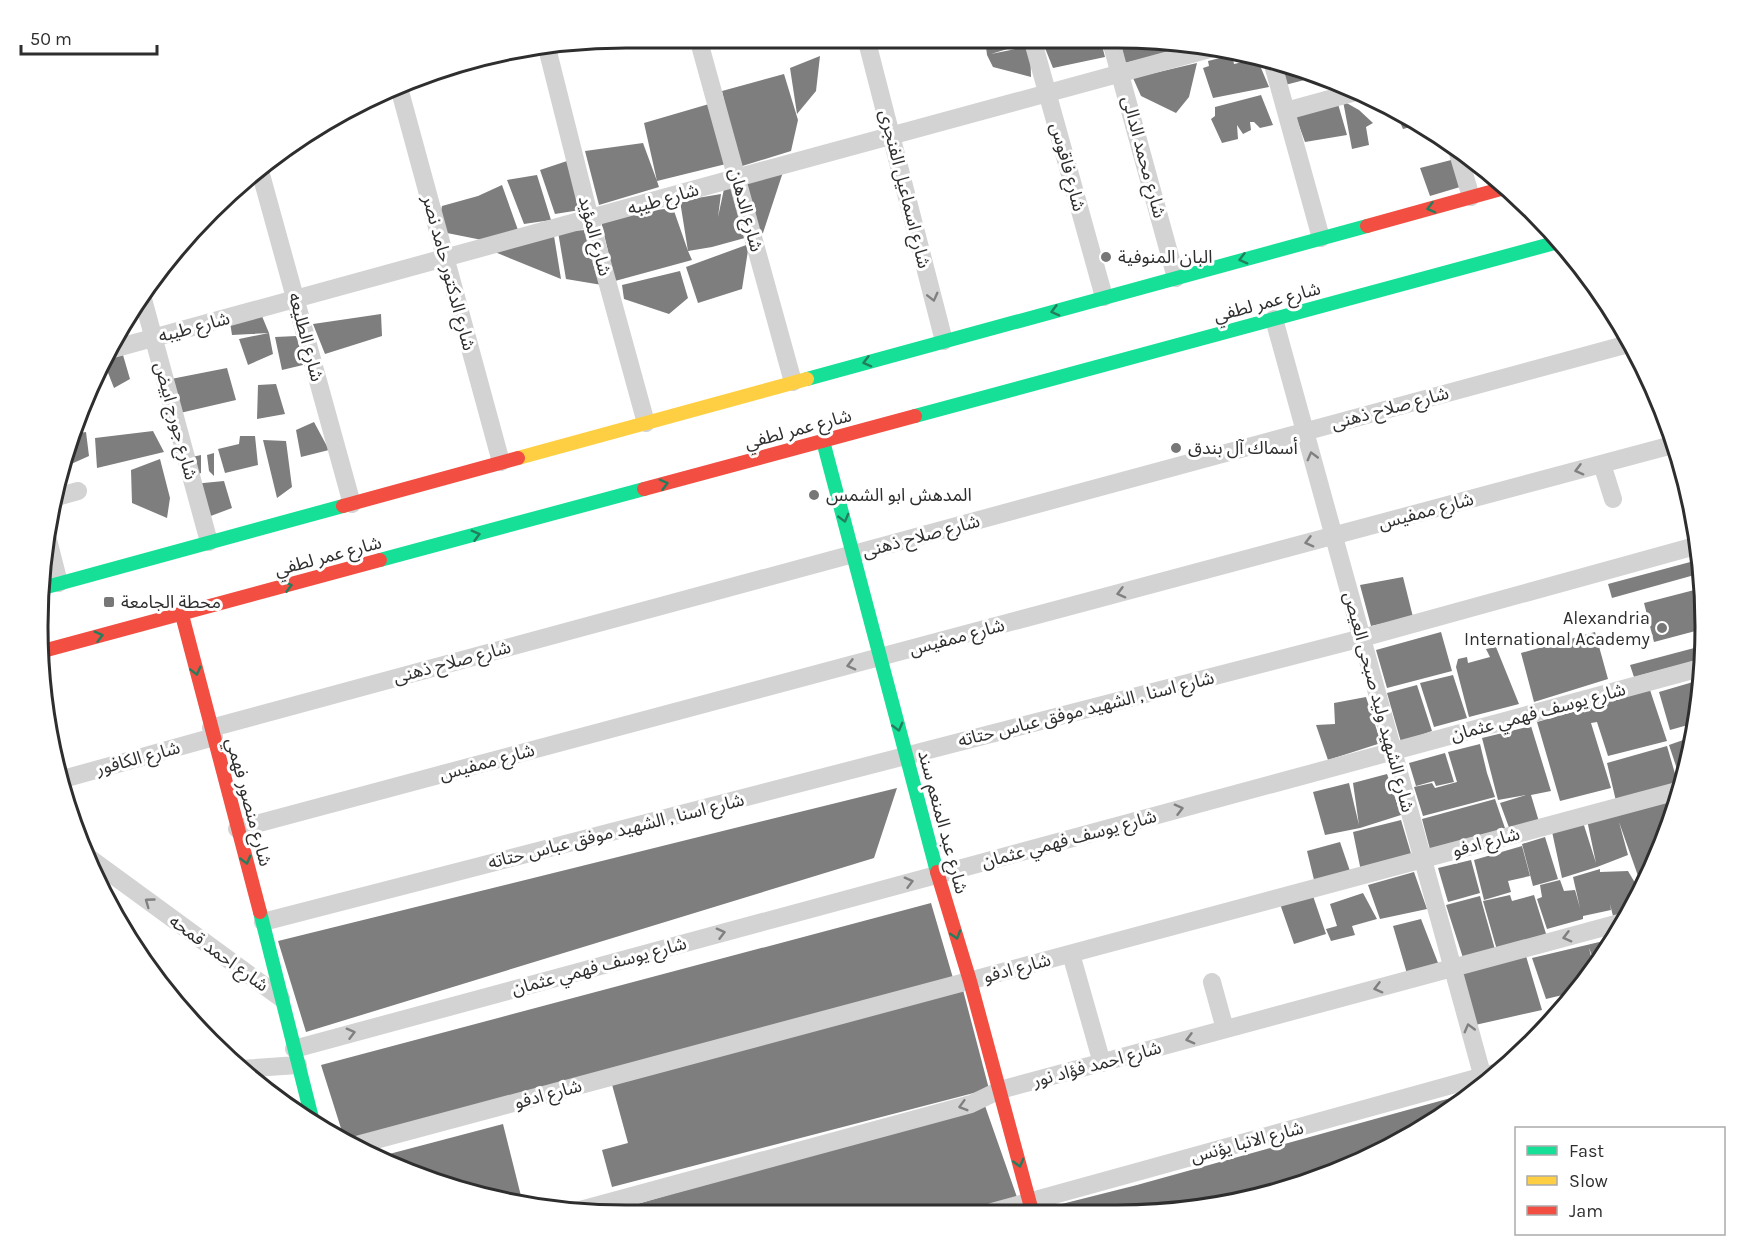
<svg xmlns="http://www.w3.org/2000/svg" width="1743" height="1253" font-family="Karla,'Noto Sans Arabic',sans-serif">
	<style>
		.building { fill: #7e7e7e }
		.lines { fill: none; stroke-linecap: round; stroke-linejoin: round }
		.street { stroke: #d3d3d3; stroke-width: 18 }
		.fast { stroke: #16e098; stroke-width: 14 }
		.slow { stroke: #ffcf43; stroke-width: 14 }
		.jam { stroke: #f24e42; stroke-width: 14 }
		.oneway { stroke: #237e5e }
		.oneway2 { stroke: #808080 }
		.poi-dot { fill: #777; stroke: #fff; stroke-width: 2 }
		.labels { text-anchor: middle; stroke-width: 6; stroke-linejoin: round; paint-order: stroke }
		.street-label { font-size: 18px; fill: #2e2e2e; stroke: #fff }
		.poi-label { font-size: 18px; fill: #2e2e2e; stroke: #fff; text-anchor: start }
		.rim { fill: none; stroke: #2e2e2e; stroke-width: 3 }
	</style>
	<rect width="100%" height="100%" fill="#fff"/>
	<path class="building" d="M985,38H1023L1024,44L991,54L1030,46L1031,77L993,67L987,55Z
		M1041,38H1100L1105,57L1053,68Z
		M1120,38L1168,43L1171,52L1125,63Z
		M1245,53L1256,56L1269,87L1213,98L1203,68L1209,66L1208,61L1232,55L1234,64L1243,62L1241,54Z
		M820,56L816,91L797,114L790,68Z
		M1197,63L1189,97L1176,113L1141,96L1133,78Z
		M1279,63L1320,76L1285,85Z
		M784,74L798,120L791,151L739,167L722,91Z
		M1261,95L1273,125L1260,128L1254,122H1250L1251,130L1243,134L1237,125L1238,139L1222,143L1211,119L1215,116V107Z
		M1336,97L1347,135L1305,142L1293,109Z
		M1343,101L1359,110L1373,123L1366,127L1369,145L1352,149Z
		M709,104L726,164L657,181L659,187L599,205L585,151L643,143L657,181L644,123Z
		M1393,107L1411,117L1422,124L1403,129Z
		M1455,159L1460,187L1430,196L1420,168Z
		M567,161L580,210L555,214L540,170Z
		M783,172L763,233L712,247L688,251L692,260L615,281L601,221L631,213L673,208L688,251L680,201L721,194L718,217L724,189L746,180Z
		M537,175L551,220L524,224L507,180Z
		M502,185L518,230L482,240L437,231L442,206L478,196Z
		M585,230L608,286L566,279L558,232Z
		M554,236L561,279L485,248Z
		M749,244L742,289L698,303L686,267Z
		M680,271L688,298L669,314L624,299L622,285Z
		M259,309L269,333L232,335L230,322Z
		M381,314L382,336L325,354L313,324Z
		M269,333L273,354L248,365L239,339Z
		M297,336L303,365L282,370L275,337Z
		M123,355L130,379L114,388L103,360Z
		M227,368L236,400L180,413L171,379Z
		M276,384L285,414L257,419L258,385Z
		M314,422L329,450L301,457L296,430Z
		M153,431L164,452L97,468L95,438Z
		M86,432L89,456L60,469L73,434Z
		M240,436H255L258,465L225,473L218,449L239,444Z
		M263,440L286,441L292,487L277,498Z
		M214,453V476L209,471L207,455Z
		M201,455V473L191,477L192,457Z
		M160,459L170,498L167,518L132,503L131,470Z
		M224,481L232,508L208,517L193,484Z
		M1694,561L1698,574L1612,598L1608,584Z
		M1403,577L1413,617L1371,626L1360,585Z
		M1702,588L1703,629L1654,642L1644,603Z
		M1441,632L1452,671L1387,688L1376,650Z
		M1595,632L1608,679L1534,702L1521,653Z
		M1496,647L1519,704L1469,717L1456,667L1458,659L1467,657L1468,663L1490,657L1486,649Z
		M1698,647L1702,659L1634,677L1630,665Z
		M1453,675L1467,718L1434,727L1420,683Z
		M1693,682L1699,697L1695,723L1670,730L1659,692Z
		M1417,685L1432,731L1401,742L1387,693Z
		M1650,690L1667,741L1608,756L1597,722L1591,723L1611,788L1560,801L1537,722Z
		M1366,697L1381,743L1328,760L1316,725L1335,724L1334,703Z
		M1531,726L1551,791L1531,795L1540,825L1511,833L1500,803L1526,795L1498,800L1482,738Z
		M1686,739L1691,747L1685,779L1684,784H1682L1669,745Z
		M1480,744L1487,773L1495,797L1423,816L1414,787L1432,783L1435,788L1457,782L1448,752Z
		M1667,746L1678,784L1616,801L1607,763Z
		M1445,753L1454,782L1436,786L1434,781L1416,786L1409,763Z
		M1387,774L1401,815L1360,828L1325,835L1313,792L1349,783L1359,825L1353,783Z
		M897,788L874,858L306,1032L278,941Z
		M1674,796L1676,803L1643,890L1619,822L1628,855L1597,867L1562,878L1551,827L1582,819L1596,863L1587,820Z
		M1495,799L1507,834L1431,853L1422,819Z
		M1401,820L1412,857L1361,871L1353,832Z
		M1545,837L1558,879L1533,886L1522,844Z
		M1340,842L1351,874L1316,888L1307,851Z
		M1522,846L1530,876L1508,881L1511,892L1484,900L1474,860Z
		M1471,860L1480,893L1448,902L1438,868Z
		M1600,869V872L1628,871L1641,893L1630,911L1613,916L1610,904L1611,910L1583,916V919L1547,929L1537,899L1542,897L1540,885L1560,880L1564,891L1575,890L1580,908L1573,877Z
		M1414,872L1427,909L1380,919L1368,885Z
		M1312,893L1326,934L1294,944L1279,901Z
		M1363,893L1377,919L1352,926L1355,935L1331,941L1326,929L1337,926L1330,904Z
		M1510,895L1512,901L1534,895L1547,937L1497,950L1483,901Z
		M1480,896L1496,953L1464,961L1446,905Z
		M931,903L953,978L345,1141L321,1065Z
		M1421,919L1440,968L1408,977L1393,926Z
		M1612,939L1596,966L1589,948L1594,968L1579,991L1546,999L1532,958Z
		M1526,956L1542,1010L1475,1025L1462,973Z
		M963,990L989,1089L612,1187L602,1150L628,1143L611,1081Z
		M1476,1091L1443,1116L1342,1171L1194,1210L1034,1211L1137,1185Z
		M984,1103L1018,1200L974,1212L603,1214Z
		M503,1124L523,1204L474,1196L374,1158Z"/>
	<g class="lines">
		<path class="street" d="M698,38L793,382
			M866,38L944,341
			M1032,38L1104,297
			M1110,38L1176,278
			M547,48L590,219L646,423
			M1272,61L1321,238
			M398,84L501,462
			M1286,111L1359,91
			M1457,150L1471,197
			M260,171L352,504
			M143,299L209,542
			M1274,319L1485,1085
			M109,350C479,250 847,146 1217,47
			M1602,464L1613,499
			M53,498L78,491
			M46,532L59,583
			M211,728L1632,343
			M63,779L214,737
			M237,829L1676,444
			M84,854L281,998
			M263,922L1362,638L1699,545
			M1071,954L1102,1063
			M1212,982L1225,1029
			M294,1049L1704,667
			M241,1069L298,1065
			M353,1146L1681,790
			M573,1212L971,1104L1000,1090L1623,922
			M992,1212L1502,1071"/>
		<path class="fast" d="M807,379L1367,226
			M915,416L1562,241
			M823,441L937,872
			M380,560L644,489
			M43,588L343,506
			M260,912L313,1122"/>
		<path class="slow" d="M518,458L807,379"/>
		<path class="jam" d="M1367,226L1508,187
			M644,489L915,416
			M343,506L518,458
			M182,615L260,912
			M43,651L380,560
			M937,872L970,981L1032,1211"/>
	</g>
	<defs><path id="oneway-chevron" d="M-2-3.5L2.5 0L-2 3.5" fill="none" stroke-width="1.6" stroke-linecap="round" stroke-linejoin="round" transform="scale(1.5)"/></defs>
	<g class="oneway">
		<use href="#oneway-chevron" transform="translate(1431 208) rotate(165)"/>
		<use href="#oneway-chevron" transform="translate(1243 259) rotate(165)"/>
		<use href="#oneway-chevron" transform="translate(1055 311) rotate(165)"/>
		<use href="#oneway-chevron" transform="translate(867 362) rotate(165)"/>
		<use href="#oneway-chevron" transform="translate(664 484) rotate(-15)"/>
		<use href="#oneway-chevron" transform="translate(844 518) rotate(75)"/>
		<use href="#oneway-chevron" transform="translate(476 535) rotate(-15)"/>
		<use href="#oneway-chevron" transform="translate(288 586) rotate(-15)"/>
		<use href="#oneway-chevron" transform="translate(99 636) rotate(-15)"/>
		<use href="#oneway-chevron" transform="translate(196 671) rotate(76)"/>
		<use href="#oneway-chevron" transform="translate(898 727) rotate(75)"/>
		<use href="#oneway-chevron" transform="translate(246 860) rotate(75)"/>
		<use href="#oneway-chevron" transform="translate(956 935) rotate(73)"/>
		<use href="#oneway-chevron" transform="translate(1019 1163) rotate(75)"/>
	</g>
	<g class="oneway2">
		<use href="#oneway-chevron" transform="translate(933 297) rotate(76)"/>
		<use href="#oneway-chevron" transform="translate(1312 456) rotate(-105)"/>
		<use href="#oneway-chevron" transform="translate(1579 470) rotate(165)"/>
		<use href="#oneway-chevron" transform="translate(1309 542) rotate(165)"/>
		<use href="#oneway-chevron" transform="translate(1121 593) rotate(165)"/>
		<use href="#oneway-chevron" transform="translate(851 665) rotate(165)"/>
		<use href="#oneway-chevron" transform="translate(1179 809) rotate(-15)"/>
		<use href="#oneway-chevron" transform="translate(909 882) rotate(-15)"/>
		<use href="#oneway-chevron" transform="translate(149 902) rotate(-144)"/>
		<use href="#oneway-chevron" transform="translate(721 933) rotate(-15)"/>
		<use href="#oneway-chevron" transform="translate(1567 937) rotate(165)"/>
		<use href="#oneway-chevron" transform="translate(1378 988) rotate(165)"/>
		<use href="#oneway-chevron" transform="translate(1469 1028) rotate(-105)"/>
		<use href="#oneway-chevron" transform="translate(351 1033) rotate(-15)"/>
		<use href="#oneway-chevron" transform="translate(1190 1039) rotate(165)"/>
		<use href="#oneway-chevron" transform="translate(963 1106) rotate(164)"/>
	</g>
	<g class="poi-dot">
		<circle cx="1106" cy="257" r="6"/>
		<circle cx="1176" cy="448" r="6"/>
		<circle cx="814" cy="495" r="6"/>
		<rect x="103" y="596" width="12" height="12" rx="3"/>
		<circle cx="1662" cy="628" r="6"/>
	</g>
	<g class="labels">
		<g class="street-label">
			<text transform="translate(1144 157) rotate(75)" y="6">شارع محمد الدالى</text>
			<text transform="translate(1068 167) rotate(75)" y="6">شارع فاقوس</text>
			<text transform="translate(905 189) rotate(76)" y="6">شارع اسماعيل الفنجرى</text>
			<text transform="translate(663 199) rotate(-16)" y="6">شارع طيبه</text>
			<text transform="translate(746 210) rotate(75)" y="6">شارع الدهان</text>
			<text transform="translate(595 236) rotate(75)" y="6">شارع المؤيد</text>
			<text transform="translate(449 273) rotate(75)" y="6">شارع الدكتور حامد نصر</text>
			<text transform="translate(1267 302) rotate(-15)" y="6">شارع عمر لطفي</text>
			<text transform="translate(194 327) rotate(-15)" y="6">شارع طيبه</text>
			<text transform="translate(306 337) rotate(75)" y="6">شارع الطليعه</text>
			<text transform="translate(1390 408) rotate(-15)" y="6">شارع صلاح ذهنى</text>
			<text transform="translate(176 421) rotate(75)" y="6">شارع جورج ابيض</text>
			<text transform="translate(798 429) rotate(-15)" y="6">شارع عمر لطفي</text>
			<text transform="translate(1426 511) rotate(-15)" y="6">شارع ممفيس</text>
			<text transform="translate(921 536) rotate(-15)" y="6">شارع صلاح ذهنى</text>
			<text transform="translate(328 556) rotate(-15)" y="6">شارع عمر لطفي</text>
			<text transform="translate(957 637) rotate(-15)" y="6">شارع ممفيس</text>
			<text transform="translate(452 662) rotate(-15)" y="6">شارع صلاح ذهنى</text>
			<text transform="translate(1379 702) rotate(75)" y="6">شارع الشهيد وليد صبحى العيص</text>
			<text transform="translate(1086 709) rotate(-14)" y="6">شارع اسنا , الشهيد موفق عباس حتاته</text>
			<text transform="translate(1538 712) rotate(-15)" y="6">شارع يوسف فهمي عثمان</text>
			<text transform="translate(138 758) rotate(-15)" y="6">شارع الكافور</text>
			<text transform="translate(487 762) rotate(-15)" y="6">شارع ممفيس</text>
			<text transform="translate(249 802) rotate(75)" y="6">شارع منصور فهمي</text>
			<text transform="translate(943 822) rotate(75)" y="6">شارع عبد المنعم سند</text>
			<text transform="translate(616 831) rotate(-14)" y="6">شارع اسنا , الشهيد موفق عباس حتاته</text>
			<text transform="translate(1069 839) rotate(-15)" y="6">شارع يوسف فهمي عثمان</text>
			<text transform="translate(1486 842) rotate(-15)" y="6">شارع ادفو</text>
			<text transform="translate(219 953) rotate(36)" y="6">شارع احمد قمحه</text>
			<text transform="translate(599 966) rotate(-15)" y="6">شارع يوسف فهمي عثمان</text>
			<text transform="translate(1017 968) rotate(-15)" y="6">شارع ادفو</text>
			<text transform="translate(1097 1064) rotate(-15)" y="6">شارع احمد فؤاد نور</text>
			<text transform="translate(548 1094) rotate(-15)" y="6">شارع ادفو</text>
			<text transform="translate(1247 1142) rotate(-15)" y="6">شارع الانبا يؤنس</text>
		</g>
		<g class="poi-label">
			<text x="1118" y="263">البان المنوفية</text>
			<text x="1188" y="454">أسماك آل بندق</text>
			<text x="826" y="501">المدهش ابو الشمس</text>
			<text x="121" y="608">محطة الجامعة</text>
			<text x="1650" y="624" text-anchor="end">Alexandria<tspan x="1650" dy="21">International Academy</tspan></text>
		</g>
	</g>
	<path d="M0 0H1743V1253H0ZM626 48H1117A578 578 0 0 1 1695 626V627A578 578 0 0 1 1117 1205H626A578 578 0 0 1 48 627V626A578 578 0 0 1 626 48Z" fill="#fff" fill-rule="evenodd"/>
	<path class="rim" d="M626 48H1117A578 578 0 0 1 1695 626V627A578 578 0 0 1 1117 1205H626A578 578 0 0 1 48 627V626A578 578 0 0 1 626 48Z"/>
	<rect x="1515" y="1127" width="210" height="108" fill="#ffffff" stroke="#ababab" stroke-width="1.5"/>
	<rect x="1527" y="1146" width="30" height="9" fill="#16e098" stroke="#ababab" stroke-width="1.5"/>
	<text x="1569" y="1157" font-size="18" fill="#2e2e2e">Fast</text>
	<rect x="1527" y="1176" width="30" height="9" fill="#ffcf43" stroke="#ababab" stroke-width="1.5"/>
	<text x="1569" y="1187" font-size="18" fill="#2e2e2e">Slow</text>
	<rect x="1527" y="1206" width="30" height="9" fill="#f24e42" stroke="#ababab" stroke-width="1.5"/>
	<text x="1569" y="1217" font-size="18" fill="#2e2e2e">Jam</text>
	<path d="M21 45v9h136v-9" fill="none" stroke="#2e2e2e" stroke-width="3"/>
	<text x="30" y="45" font-size="18" fill="#2e2e2e" stroke="#ffffff" stroke-width="4.5" paint-order="stroke">50 m</text>
</svg>
